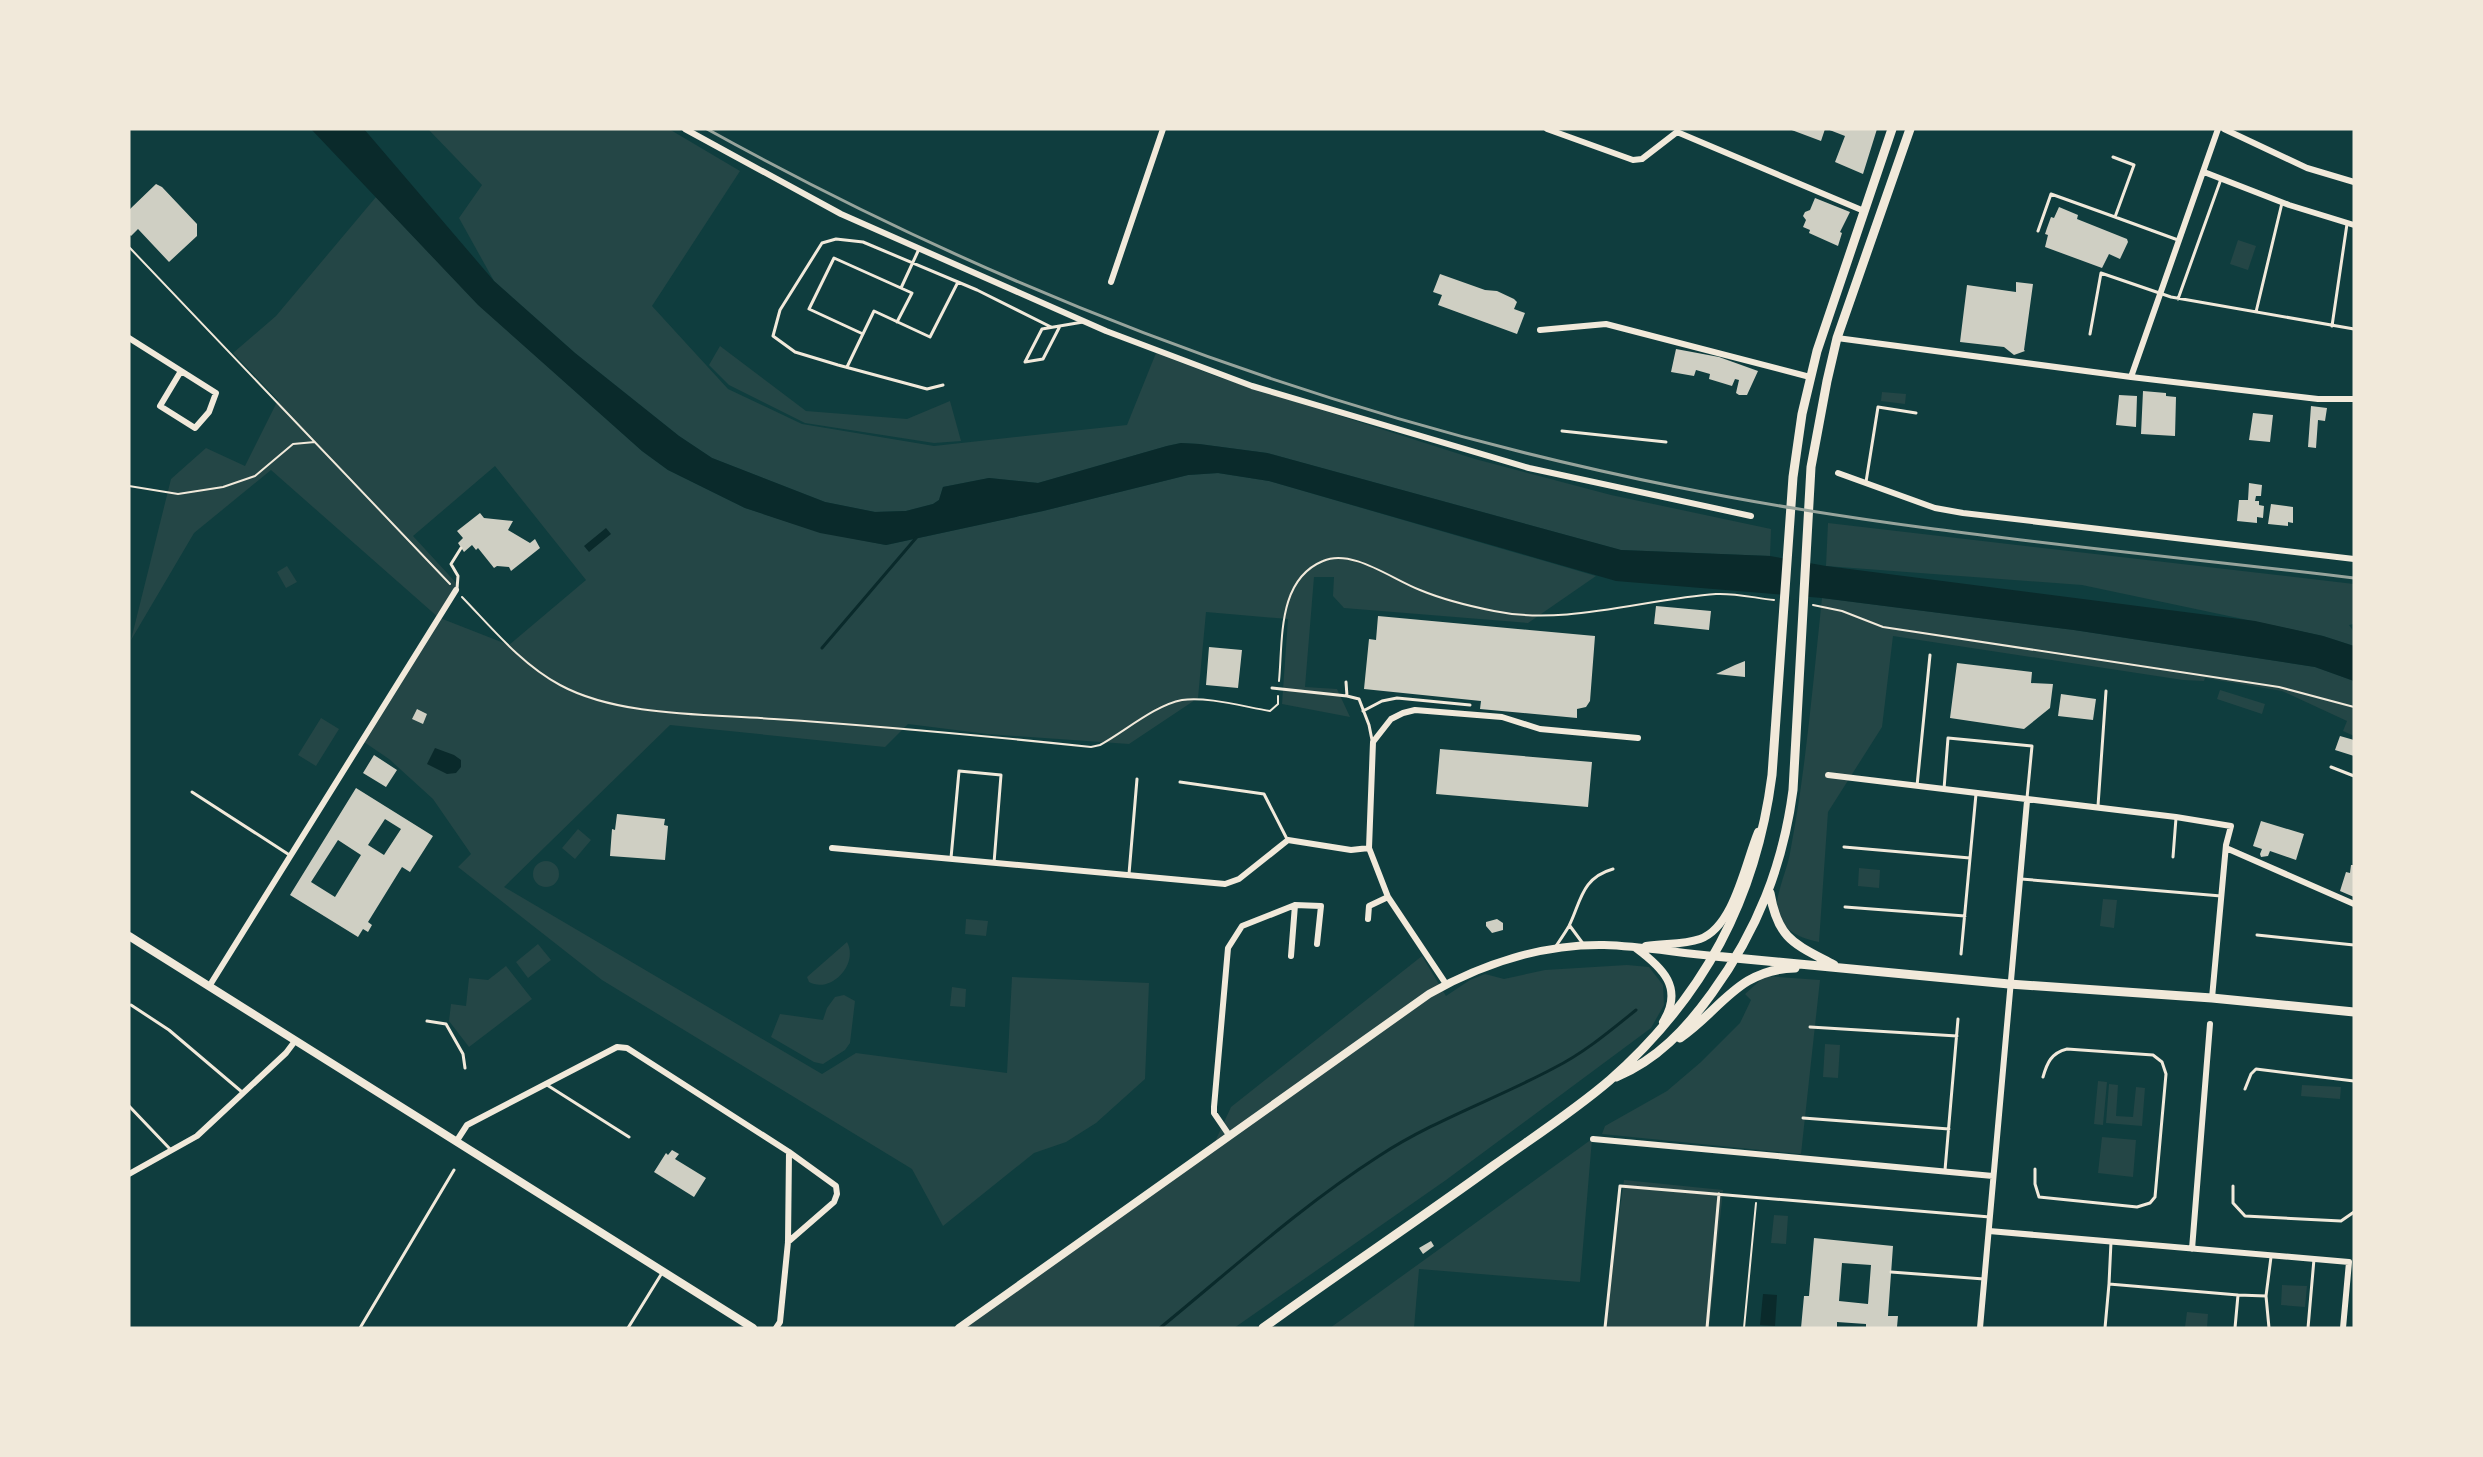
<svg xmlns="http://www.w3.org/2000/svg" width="2483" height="1457" font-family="Mulish,sans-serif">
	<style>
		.green { fill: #244646; fill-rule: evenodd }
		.water { fill: #0a2a2b }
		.pier { fill: #0f3d3e }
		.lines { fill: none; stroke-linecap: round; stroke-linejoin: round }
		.stream { stroke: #0a2a2b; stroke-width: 3 }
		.building { fill: #cfcfc3; fill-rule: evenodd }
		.path { stroke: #f1e9da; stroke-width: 2 }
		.service { stroke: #f1e9da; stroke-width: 3 }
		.minor { stroke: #f1e9da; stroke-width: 6 }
		.tertiary { stroke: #f1e9da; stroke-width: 8 }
		.primary { stroke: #f1e9da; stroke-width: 9 }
		.rail { stroke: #97a49c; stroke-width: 3 }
	</style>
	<rect width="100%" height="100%" fill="#0f3d3e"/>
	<path class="green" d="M428,129H669L740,171L652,306L728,389L802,424L934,446L1127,425L1156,353L1218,377L1475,459L1611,495L1771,529L1770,556L1621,550L1267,453L1199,444L1181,443L1167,446L1038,483L989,478L943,487L939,500L933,504L906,511L875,512L825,502L712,458L679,436L575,353L494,281L459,218L482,185Z
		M376,197L479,305L642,451L668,470L745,508L820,532L886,545L1043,511L1188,475L1218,473L1269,481L1596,576L1528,623L1344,608L1333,596L1334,577H1314L1305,687L1337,689L1350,717L1282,704L1288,619L1206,612L1198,698L1129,744L987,734L908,724L885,747L670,725L504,887L822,1074L856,1053L1007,1073L1012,977L1149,983L1145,1079L1096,1123L1066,1142L1034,1153L943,1226L912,1169L602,980L458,867L471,854L433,799L389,759L364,742L439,618L271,470L194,533L131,640L171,479L206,448L245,466L278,400L233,353L276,316ZM495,466L586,580L509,645L440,618L459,586L413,536Z
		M2238,240L2256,246L2248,270L2230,264Z
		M720,346L806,411L907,419L950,401L961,441L934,443L805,423L729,385L709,365Z
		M1882,392L1906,394L1905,404L1881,401Z
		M1828,523L2354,584V624L2349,625L2354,632V646L2323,636L2082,585L1826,566Z
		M287,566L297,582L286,588L277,572Z
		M1822,598L2074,630L2315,667L2354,681V736L2343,731L2347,721L2282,691L2205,678L2204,681L2183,680L1893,636L1882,727L1828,812L1819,942C1800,938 1783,931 1777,911C1774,899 1788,867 1790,853C1806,769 1813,683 1822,598Z
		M2220,690L2265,704L2262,714L2217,699Z
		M321,718L339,729L316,766L298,755Z
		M578,829L591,840L575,859L562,848Z
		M533 874a13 13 0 1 1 26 0a13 13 0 1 1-26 0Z
		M1859,868L1880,870L1879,888L1858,886Z
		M2103,899L2117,900L2114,928L2100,926Z
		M966,919L988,921L986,936L965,934Z
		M847,942C859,964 831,994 809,982L807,977Z
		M538,944L551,960L528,978L516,962Z
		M1422,956L1446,996L1470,980L1485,974L1504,979L1545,970L1627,965L1649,967L1663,985L1664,1005L1651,1028L1446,1180L1234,1328H961L1213,1146L1231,1107Z
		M506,966L532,999L469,1047L449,1021L451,1004L466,1006L469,978L488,980Z
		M1765,976L1820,980L1801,1154L1602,1134L1605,1126L1667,1091L1701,1062L1740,1023L1751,1000L1745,994Z
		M952,987L966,989L965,1007L950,1006Z
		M844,995L855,1001L850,1043L845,1050L823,1064L814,1062L771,1037L780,1014L823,1020L827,1008L835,997Z
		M1825,1044L1840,1045L1838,1078L1823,1077Z
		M2098,1081L2107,1082L2103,1125L2094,1124Z
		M2109,1084L2118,1085L2116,1116L2133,1117L2136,1087L2145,1088L2142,1126L2106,1123Z
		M2302,1085L2341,1087L2340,1099L2301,1096Z
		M2102,1137L2136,1140L2133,1177L2098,1173Z
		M1592,1139L1580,1282L1419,1269L1414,1328H1330Z
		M1624,1180L1723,1190L1709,1328H1603Z
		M1774,1215L1788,1216L1786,1244L1771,1243Z
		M2282,1285L2307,1286L2305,1307L2281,1305Z
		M2187,1312L2208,1314L2207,1328L2185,1327Z"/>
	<path class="water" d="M311,129H364L494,281L575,353L679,436L712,458L825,502L875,512L906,511L933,504L939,500L943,487L989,478L1038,483L1167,446L1181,443L1199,444L1267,453L1621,550L1770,556L1826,566L2255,621L2323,636L2354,646V681L2315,667L2074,630L1822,598L1616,581L1269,481L1218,473L1188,475L1043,511L886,545L820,533L745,508L668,470L642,451L478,305Z
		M606,528L611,534L589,552L584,546Z
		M435,748L454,755L461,760V767L456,773L447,774L427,764Z
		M1763,1294L1777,1295L1775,1326L1760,1325Z"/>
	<path class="pier" d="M1787,556L1805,559L1802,600L1782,598Z"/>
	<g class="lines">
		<path class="stream" d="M822,648L916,538
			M1160,1328C1231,1270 1301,1206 1379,1156C1434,1120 1496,1099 1554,1068C1584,1053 1610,1031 1636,1010"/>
	</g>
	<path class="building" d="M1789,129H1825L1821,141Z
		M1827,129H1877L1863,174L1835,162L1845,136Z
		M156,184L162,187L197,224V236L169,262L138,229L131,236L129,234V210Z
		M1815,198L1850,212L1840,232L1842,233L1838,246L1809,233L1810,230L1803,227L1806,220L1803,216L1805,212L1810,210Z
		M2059,207L2078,215L2077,219L2127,239L2128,242L2120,259L2109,254L2102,268L2045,247L2048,235L2045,234L2047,228L2051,217L2054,218Z
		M1440,274L1485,290L1497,291L1514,299L1517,302L1514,309L1525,313L1517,334L1438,305L1442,295L1433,292Z
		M2016,282L2033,284L2024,350L2025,351L2014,355L2004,347L1960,342L1967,285L2016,292Z
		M1676,349L1719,357L1758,371L1747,395H1739L1736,393L1739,380L1735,379L1732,386L1709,379L1710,374L1696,370L1694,376L1671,372Z
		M2143,391L2166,393V396L2176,397L2175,436L2141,434Z
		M2119,395L2137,396L2136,427L2116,425Z
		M2311,406L2327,408L2325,421L2318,420L2316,448L2308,447Z
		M2253,413L2273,415L2270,442L2249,440Z
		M2249,483L2262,485L2261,496H2256L2255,501H2259V505L2264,506L2263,518L2257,517V523L2237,521L2239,500H2248Z
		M2271,504L2293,507V523L2288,522V526L2268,524Z
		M480,513L484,518L513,521L508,530L530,543L535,539L540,548L511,571L509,567L497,566L494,568L478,548L476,550L472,545L464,552L458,543L463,538L457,531Z
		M1656,606L1711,611L1709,630L1654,624Z
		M1378,616L1595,636L1590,701L1586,707L1577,709V718L1480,709L1481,701L1364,689L1369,639L1376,640Z
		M1209,647L1242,650L1238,688L1206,685Z
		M1745,661V677L1716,674L1735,665Z
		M1957,663L2032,672L2031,683L2053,684L2050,708L2024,729L1950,718Z
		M2061,694L2096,699L2093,720L2058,716Z
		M417,709L427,714L423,724L412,719Z
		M2340,736L2354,740V756L2335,750Z
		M1440,749L1592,762L1588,807L1436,794Z
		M374,755L397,770L386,787L363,773Z
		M356,788L433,836L410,872L402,867L368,922L372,925L368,932L363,929L358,937L290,895ZM385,819L401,829L384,855L368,845ZM338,840L361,855L335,897L311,882Z
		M617,814L665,819L664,825L668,826L665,860L610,856L612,829L615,830Z
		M2261,821L2304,834L2296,860L2270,851L2268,856L2261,857L2260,854L2262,849L2253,846Z
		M2351,865H2354V897L2340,891L2346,872L2350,873Z
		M1497,919L1503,923V930L1492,933L1486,926V922Z
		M672,1150L679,1154L675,1159L706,1178L694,1197L654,1172L666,1153L668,1155Z
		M1814,1238L1893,1246L1888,1316H1898L1897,1327L1866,1328V1324L1837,1322V1328H1801L1804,1296H1809ZM1842,1263L1871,1265L1868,1304L1839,1301Z
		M1431,1241L1434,1246L1423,1254L1419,1248Z"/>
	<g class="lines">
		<path class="path" d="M129,247L450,584
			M129,486L178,494L223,487L255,476L293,444L315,442
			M462,597C492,628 521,664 560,685C619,717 708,714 774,719C880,726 986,736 1091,747L1100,745C1124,732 1155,705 1182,700C1206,696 1245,707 1270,711L1278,704V696
			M1813,605L1842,611L1883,627L2279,687L2354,707
			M1279,681C1283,640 1277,580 1323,561C1352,548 1393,580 1420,590C1444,600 1469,606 1494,611C1565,626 1645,599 1716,594C1735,593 1755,598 1774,600
			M1744,1328L1756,1203"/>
		<path class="service" d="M2113,157L2134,165L2115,217L2178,240
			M2038,231L2051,194L2115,217
			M901,288L919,249
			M2178,299L2221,179
			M2256,312L2282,203
			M1060,326L1043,359L1025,362L1042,329L1083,322
			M2332,326L2347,224
			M863,334L809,309L834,258L912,293L897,322
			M2090,334L2101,273L2171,297L2354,329
			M847,367L874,311L930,337L958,282
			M943,385L927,389L838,365L795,352L773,336L780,310L822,243L836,239L863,242L977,290L1051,327
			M1562,431L1666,442
			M1866,482L1878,407L1916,413
			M457,589L458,576L451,564L461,548
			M1346,682L1347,696L1359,699L1369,725L1372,740
			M1272,688L1347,696
			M1363,711L1382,701L1397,698L1470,705
			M2331,767L2354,776
			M1180,782L1264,794L1287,839
			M1917,786L1930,655
			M1944,789L1948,738L2032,746L2027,798
			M192,792L291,856
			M2098,806L2106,691
			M1844,847L1970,858
			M2173,857L2176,818
			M951,858L959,771L1001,775L994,863
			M1129,874L1137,779
			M2021,879L2221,896
			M1845,907L1965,916
			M1570,926L1584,945
			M2257,935L2354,945
			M1556,946C1560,940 1565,933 1569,926C1581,902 1581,878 1613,869
			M1961,954L1976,794
			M131,1005L169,1030L242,1092
			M427,1021L446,1024L463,1054L465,1068
			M1810,1027L1957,1036
			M547,1085L629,1137
			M2245,1089L2251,1074L2256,1069L2354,1081
			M129,1106L170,1149
			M1803,1118L1949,1129
			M2035,1169V1184L2039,1197L2137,1207L2150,1203L2155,1197L2166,1074L2162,1062L2153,1055L2067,1049C2051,1053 2047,1063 2043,1077
			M1945,1170L1958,1019
			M2233,1186V1203L2245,1216L2341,1221L2354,1212
			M2111,1242L2109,1284L2238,1295L2235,1328
			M1891,1272L1984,1279
			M2238,1295L2266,1296L2271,1257
			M2266,1296L2269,1328
			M360,1328L454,1170
			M628,1328L662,1273
			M1605,1328L1620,1186L1990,1217
			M1707,1328L1719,1194
			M2105,1328L2109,1284
			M2308,1328L2314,1259"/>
		<path class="minor" d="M685,129L841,214L1106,331L1252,386L1529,468L1751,516
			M1547,129L1633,160L1642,159L1677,132L1864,211
			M2224,129L2307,168L2354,182
			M2204,172L2289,205L2354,225
			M1111,282L1163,129
			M1540,330L1606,324L1810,377
			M129,338L216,393L209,412L195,428L160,406L181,371
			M1837,338L2131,377L2318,399H2354
			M2131,377L2218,129
			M1838,473L1935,508L1963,513L2354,559
			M1828,775L2176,817L2231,826L2226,845L2212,998
			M832,848L1225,884L1239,879L1288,840L1351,850L1369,848
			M2226,848L2354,904
			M1295,905L1321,906L1317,944
			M1368,919L1369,906L1388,897
			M1446,984L1388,897L1369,848L1373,742L1391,719L1403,713L1415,710L1502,717L1540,729L1638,738
			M210,985L456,590
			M1229,1135L1214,1113V1107L1228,948L1242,926L1295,905L1291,956
			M1593,1139L1993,1176
			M456,1142L467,1125L617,1047L627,1048L789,1152L836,1186L837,1194L834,1202L788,1242
			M129,1174L197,1136L286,1053L295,1041
			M1989,1231L2349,1262L2343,1328
			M2192,1249L2210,1024
			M776,1328L780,1322L788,1242L789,1152
			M1980,1328L2027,801"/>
		<path class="tertiary" d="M129,936L753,1328
			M1646,946C1664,943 1683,945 1700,939C1734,927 1745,863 1758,832
			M1636,948C1663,968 1684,988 1663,1022
			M959,1328L1429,994C1482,964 1543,944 1604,945C1641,946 1678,953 1714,956"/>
		<path class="primary" d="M1770,893C1778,940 1795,944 1834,965
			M1714,956L2009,984L2212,998L2354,1012
			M1680,1038C1721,1010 1738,969 1795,968
			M1616,1077C1657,1060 1686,1029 1712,993C1757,931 1783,866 1793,790L1811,467L1827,381L1837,338L1910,129
			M1263,1328C1339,1273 1417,1221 1493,1166C1532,1138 1574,1111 1610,1080C1704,997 1756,899 1772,775L1793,477L1802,414L1817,351L1892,129"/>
		<path class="rail" d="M707,129C1010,297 1337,419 1677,487C1900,532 2128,551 2354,578"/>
	</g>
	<rect width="2483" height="1457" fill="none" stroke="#f1e9da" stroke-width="261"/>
</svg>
